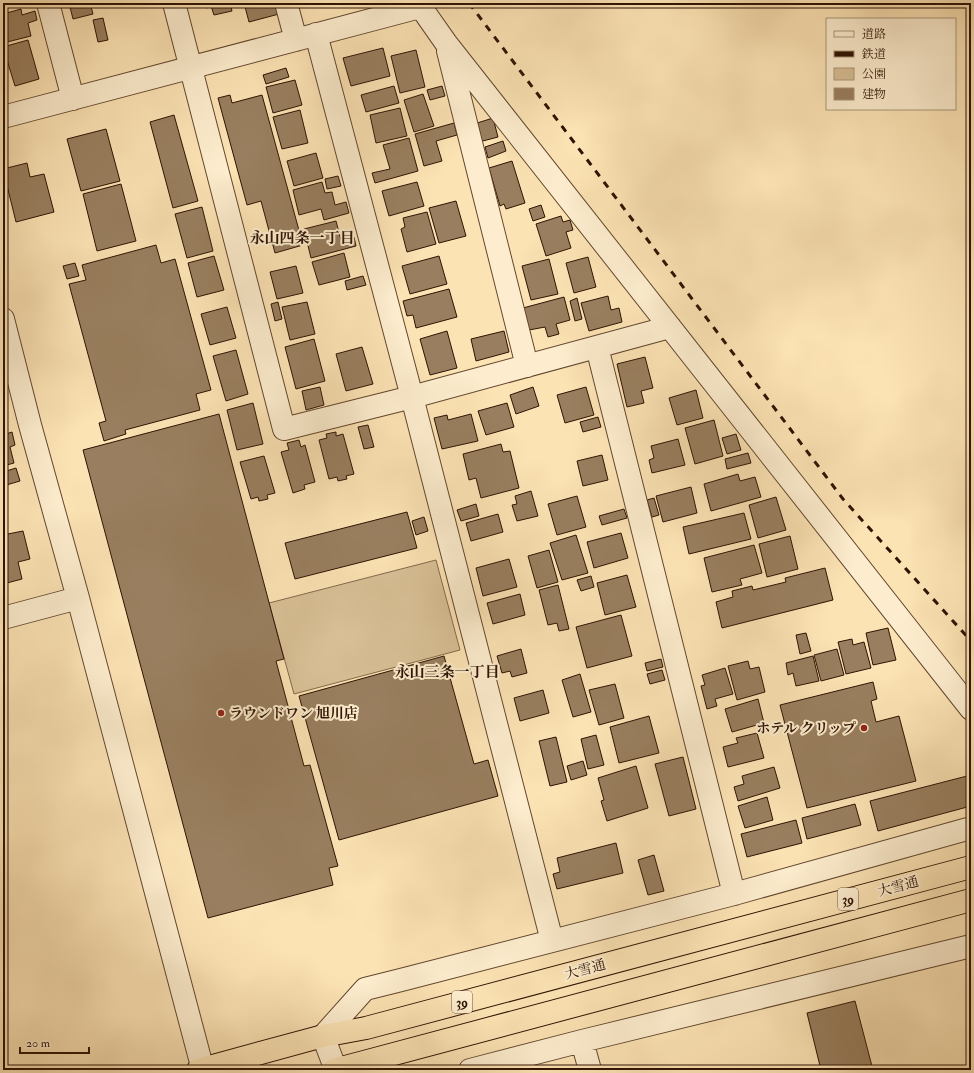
<svg xmlns="http://www.w3.org/2000/svg" width="974" height="1073" font-family="'IM FELL Double Pica','Noto Serif JP',serif">
	<style>
		.green { fill: #d9c096; stroke: #846a4c }
		.building { fill: #997f5f; stroke: #2e1303 }
		.lines { fill: none; stroke-linecap: round; stroke-linejoin: round }
		.minor-casing { stroke: #62472f; stroke-width: 24 }
		.highway-casing { stroke: #2e1303; stroke-width: 24 }
		.minor { stroke: #fdedce; stroke-width: 22 }
		.highway { stroke: #fce3b4; stroke-width: 22 }
		.rail { stroke: #2e1303; stroke-width: 3; stroke-dasharray: 7 7; stroke-linecap: butt }
		.poi-dot { fill: #8f2418; stroke: #fdedce; stroke-width: 1.5 }
		.labels { text-anchor: middle; stroke-width: 4; stroke-linejoin: round; paint-order: stroke }
		.shield { fill: #fdedce; stroke: #6c5440; stroke-width: 1 }
		.shield-label { font-size: 13px; font-weight: bold; fill: #2e1303 }
		.poi-label { font-size: 14px; font-weight: bold; fill: #2e1303; stroke: #fdedce; text-anchor: start }
		.street-label { font-size: 14px; fill: #2e1303; stroke: #fdedce }
		.neighbourhood-label { font-size: 15px; font-weight: bold; fill: #2e1303; stroke: #fdedce }
	</style>
	<rect width="100%" height="100%" fill="#fce3b4"/>
	<filter id="stains"><feTurbulence type="fractalNoise" baseFrequency=".005" numOctaves="4"/><feColorMatrix values="0 0 0 0 .2 0 0 0 0 .09 0 0 0 0 .02 0 0 0 .5 -.17"/></filter>
	<radialGradient id="worn" r=".72"><stop offset=".6" stop-color="#630" stop-opacity="0"/><stop offset="1" stop-color="#630" stop-opacity=".3"/></radialGradient>
	<path class="green" d="M436,560L460,650L294,694L269,603Z"/>
	<path class="building" d="M69,3H90L93,14L73,19Z
		M206,3H230L232,11L214,15L211,6L207,8Z
		M244,3H276L279,14L249,22Z
		M21,9L22,15L35,11L37,20L28,23L31,36L3,43V14Z
		M103,18L108,40L98,42L93,20Z
		M28,40L39,79L15,86L3,47Z
		M383,48L390,76L351,86L343,58Z
		M416,50L425,87L400,93L391,56Z
		M286,68L289,77L266,84L263,75Z
		M295,80L302,105L273,113L266,87Z
		M394,86L399,103L366,112L361,95Z
		M442,86L445,96L430,100L427,90Z
		M423,94L434,126L414,132L404,100Z
		M230,95L232,103L262,95L303,245L275,253L261,201L247,205L218,98Z
		M400,108L407,136L376,143L370,115Z
		M300,110L308,143L282,149L273,117Z
		M174,115L198,201L173,208L150,122Z
		M493,118L498,137L479,142L474,124Z
		M454,123L457,135L436,141L442,161L424,166L415,134Z
		M106,129L120,181L81,191L67,139Z
		M409,138L418,171L375,183L372,173L390,169L383,145Z
		M503,141L506,151L488,158L485,147Z
		M316,153L323,178L294,186L287,161Z
		M512,161L525,203L506,209L504,204L500,206L489,168Z
		M27,163L30,177L44,174L54,212L16,222L3,169Z
		M338,176L341,186L327,189L325,179Z
		M322,182L325,193L332,192L335,205L346,202L349,213L324,220L321,209L299,215L293,190Z
		M417,182L424,206L389,216L382,191Z
		M121,184L136,241L97,251L83,194Z
		M456,201L466,236L439,243L429,208Z
		M541,205L545,217L533,221L529,209Z
		M202,207L213,251L187,258L175,214Z
		M427,212L436,244L407,252L401,229L405,227L403,218Z
		M561,216L563,222L570,220L573,230L566,232L571,248L546,256L536,224Z
		M336,221L341,240L354,237L356,246L311,258L304,229Z
		M156,245L161,263L175,259L211,390L196,394L200,410L125,430L126,434L104,441L99,423L106,421L69,284L86,280L82,265Z
		M344,253L350,277L319,285L312,262Z
		M214,256L224,290L197,297L188,263Z
		M439,256L447,284L410,294L402,266Z
		M588,257L596,287L574,293L566,263Z
		M549,259L558,294L531,300L522,266Z
		M75,263L79,276L67,279L63,266Z
		M296,266L303,293L277,299L270,272Z
		M363,276L366,285L347,290L345,281Z
		M449,289L457,317L416,328L413,315L407,316L403,301Z
		M608,296L611,310L619,308L622,322L589,331L581,303Z
		M564,297L570,320L556,324L559,334L548,337L545,327L529,330L523,308Z
		M577,298L582,319L575,321L570,301Z
		M278,302L282,319L275,321L271,304Z
		M307,302L315,334L290,340L282,307Z
		M227,307L236,338L210,345L201,314Z
		M447,331L457,368L430,375L420,339Z
		M504,331L509,352L476,361L471,339Z
		M314,339L325,381L296,389L285,347Z
		M362,347L373,384L346,391L336,354Z
		M236,350L248,394L226,401L213,356Z
		M645,357L653,388L641,391L644,403L627,407L617,364Z
		M320,387L324,405L306,410L302,391Z
		M533,387L539,406L516,414L510,395Z
		M586,387L594,415L565,423L557,395Z
		M696,390L703,418L677,425L669,398Z
		M253,403L263,444L237,450L227,410Z
		M507,403L514,427L486,435L478,411Z
		M219,414L284,659L276,661L304,766L310,765L338,866L329,868L333,885L208,918L83,450Z
		M471,414L478,441L442,449L434,418L447,415L448,420Z
		M598,417L601,427L583,432L580,422Z
		M714,420L723,456L695,464L685,428Z
		M3,422L6,434L12,432L15,445L10,447L14,463L3,466Z
		M368,425L374,447L364,449L358,427Z
		M336,432V436L343,434L354,474L346,476L347,479L338,481L337,477L329,479L319,440L327,438L326,434Z
		M736,434L741,450L727,454L722,438Z
		M678,439L685,465L652,473L649,460L654,458L651,446Z
		M299,440L301,447L305,445L315,482L304,485L305,489L293,493L281,452L289,450L287,443Z
		M501,444L503,452L510,451L519,488L481,498L476,478L469,480L463,454Z
		M748,453L751,463L727,469L725,459Z
		M602,455L608,480L583,486L577,461Z
		M264,456L275,493L267,495L268,499L259,501L258,497L251,499L240,462Z
		M16,468L20,481L3,486V472Z
		M738,474L740,481L755,477L761,497L711,511L704,484Z
		M691,487L697,513L663,522L656,496Z
		M531,491L538,516L517,521L512,505L517,504L515,496Z
		M577,496L586,527L557,535L548,504Z
		M776,497L786,530L758,538L749,505Z
		M654,498L659,515L652,517L647,500Z
		M476,504L479,516L461,521L457,510Z
		M624,509L627,518L602,525L599,516Z
		M407,512L417,548L295,579L285,543Z
		M744,513L751,539L689,554L683,527Z
		M498,514L503,532L471,541L466,523Z
		M424,517L428,531L416,535L412,521Z
		M23,531L30,559L18,562L22,579L3,584V535Z
		M621,533L628,558L594,568L587,542Z
		M576,535L588,573L562,580L550,543Z
		M790,536L798,569L767,577L759,544Z
		M754,545L762,573L740,579L742,585L712,592L704,558Z
		M549,550L558,582L537,588L528,556Z
		M509,559L517,587L483,596L476,568Z
		M825,568L833,600L722,628L716,602L733,597L732,591L752,586L753,590L786,582L785,578Z
		M627,575L636,607L605,615L597,583Z
		M591,576L594,587L581,591L577,580Z
		M558,585L569,629L559,631L557,623L548,625L539,590Z
		M520,594L525,615L493,624L487,603Z
		M621,615L632,656L587,668L576,627Z
		M888,628L896,660L873,665L866,633Z
		M806,633L811,651L800,654L796,635Z
		M852,639L853,645L864,642L871,668L846,674L838,642Z
		M521,649L527,673L512,677L510,671L502,673L497,656Z
		M837,649L844,675L821,681L814,655Z
		M444,656L474,764L488,760L498,796L339,840L299,696Z
		M813,656L819,681L796,686L793,673L788,675L786,663Z
		M661,659L663,667L647,671L645,663Z
		M748,661L750,669L759,667L765,692L737,700L728,666Z
		M725,668L733,694L715,699L717,706L707,709L701,686L705,685L702,675Z
		M662,670L665,680L650,684L647,674Z
		M580,674L591,712L573,717L562,680Z
		M873,682L877,699L871,701L876,722L899,716L916,781L807,808L780,705Z
		M615,684L624,718L599,725L589,690Z
		M543,690L549,713L520,721L514,698Z
		M758,699L764,723L732,732L725,709Z
		M649,716L659,753L619,763L610,727Z
		M757,733L764,758L728,767L723,747L738,743L736,738Z
		M596,735L604,765L588,769L581,739Z
		M556,737L567,782L550,786L539,741Z
		M683,757L696,809L669,816L655,764Z
		M583,761L587,775L571,780L567,766Z
		M636,766L648,808L607,821L601,801L604,800L598,778Z
		M774,767L780,788L738,801L734,787L744,784L742,776Z
		M971,775V806L878,831L870,801Z
		M767,797L773,820L745,828L738,806Z
		M855,804L861,825L807,839L802,818Z
		M796,820L802,843L747,857L741,834Z
		M616,843L623,873L557,889L553,874L560,872L557,858Z
		M654,855L664,891L648,895L638,860Z
		M855,1001L873,1070H821L807,1013Z"/>
	<g class="lines">
		<g class="minor-casing">
			<path id="minor" d="M48,3L73,99
				M174,3L284,429L412,397L670,327
				M286,3L296,40
				M418,3L446,43L971,709
				M316,34L412,397L552,941
				M448,51L527,366
				M3,117L420,7
				M3,319L30,425L78,598L203,1070
				M597,347L734,894
				M3,618L78,598
				M582,1041L590,1070
				M336,1070L323,1036L365,989L401,980L734,894L971,828
				M470,1070L582,1041L971,946"/>
		</g>
		<g class="highway-casing">
			<path id="highway" d="M198,1070L323,1036L366,1028L971,867
				M334,1070L971,900"/>
		</g>
		<use href="#minor" class="minor"/>
		<use href="#highway" class="highway"/>
		<path class="rail" d="M469,3L843,499L971,641"/>
	</g>
	<g class="poi-dot">
		<circle cx="221" cy="713" r="4"/>
		<circle cx="864" cy="728" r="4"/>
	</g>
	<g class="labels">
		<g class="shield">
			<rect x="838" y="888" width="20" height="22" rx="3"/>
			<rect x="452" y="991" width="20" height="22" rx="3"/>
		</g>
		<g class="shield-label">
			<text x="848" y="904">39</text>
			<text x="462" y="1007">39</text>
		</g>
		<g class="poi-label">
			<text x="229" y="718">ラウンドワン 旭川店</text>
			<text x="856" y="733" text-anchor="end">ホテル クリップ</text>
		</g>
		<g class="street-label">
			<text transform="translate(898 886) rotate(-15)" y="5">大雪通</text>
			<text transform="translate(585 969) rotate(-15)" y="5">大雪通</text>
		</g>
		<g class="neighbourhood-label">
			<text x="302" y="243">永山四条一丁目</text>
			<text x="447" y="677">永山三条一丁目</text>
		</g>
	</g>
	<rect width="974" height="1073" fill="none" stroke="#fce3b4" stroke-width="16"/>
	<rect x="4" y="4" width="966" height="1065" fill="none" stroke="#2e1303" stroke-width="2"/>
	<rect x="8" y="8" width="958" height="1057" fill="none" stroke="#2e1303"/>
	<rect x="826" y="18" width="130" height="92" fill="#fdedce" stroke="#aa967d"/>
	<rect x="834" y="31" width="20" height="6" fill="#fdedce" stroke="#aa967d"/>
	<text x="862" y="38" font-size="12" fill="#2e1303">道路</text>
	<rect x="834" y="51" width="20" height="6" fill="#2e1303" stroke="#aa967d"/>
	<text x="862" y="58" font-size="12" fill="#2e1303">鉄道</text>
	<rect x="834" y="68" width="20" height="12" fill="#d9c096" stroke="#aa967d"/>
	<text x="862" y="78" font-size="12" fill="#2e1303">公園</text>
	<rect x="834" y="88" width="20" height="12" fill="#997f5f" stroke="#aa967d"/>
	<text x="862" y="98" font-size="12" fill="#2e1303">建物</text>
	<path d="M20 1047v6h69v-6" fill="none" stroke="#2e1303" stroke-width="2"/>
	<text x="26" y="1047" font-size="12" fill="#2e1303" stroke="#fdedce" stroke-width="3" paint-order="stroke">20 m</text>
	<rect width="100%" height="100%" filter="url(#stains)"/>
	<rect width="100%" height="100%" fill="url(#worn)"/>
</svg>
